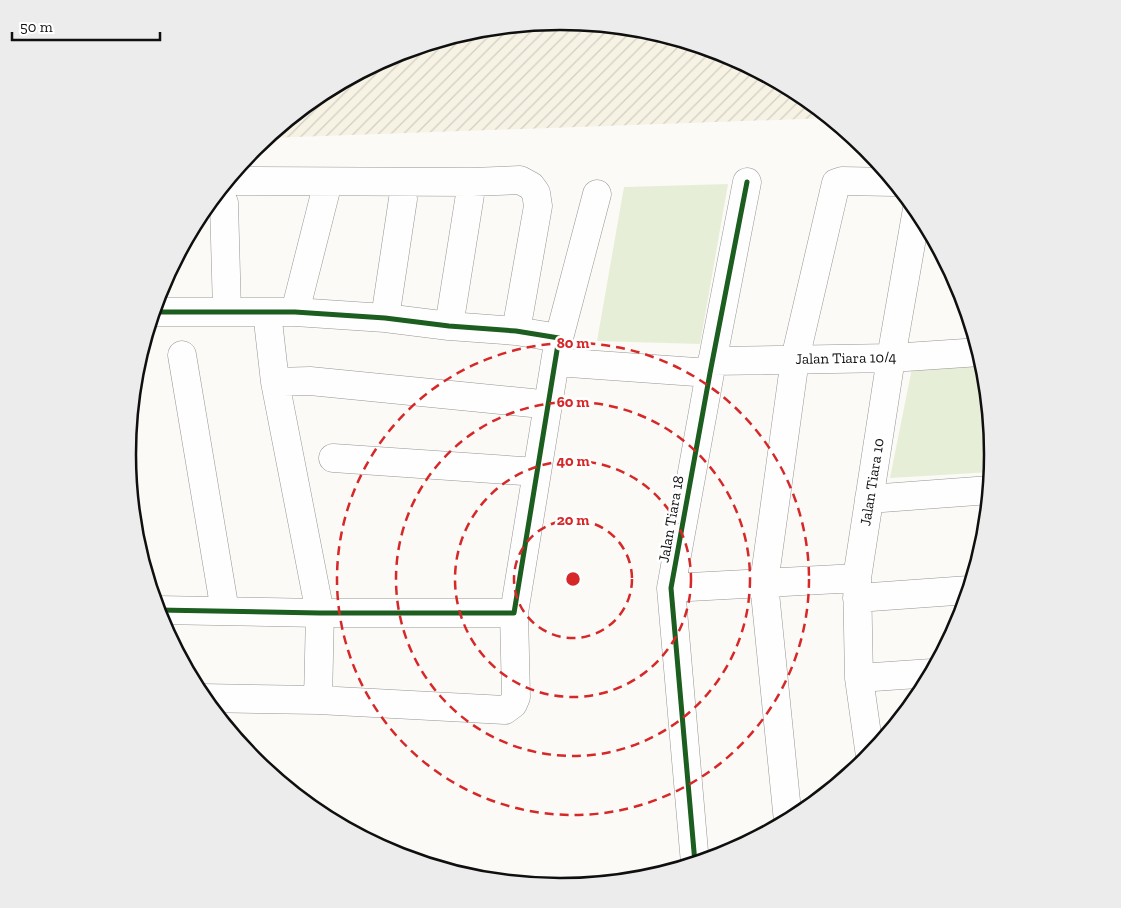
<svg xmlns="http://www.w3.org/2000/svg" width="1121" height="908" font-family="'Zilla Slab',serif">
	<style>
		.farmland { fill: url(#farmland-furrows) }
		.park { fill: #e7eed8 }
		.lines { fill: none; stroke-linecap: round; stroke-linejoin: round }
		.minor-casing { stroke: #959593; stroke-width: 29 }
		.minor { stroke: #fefefe; stroke-width: 28 }
		.cycleway-casing { stroke: #fff; stroke-width: 8 }
		.cycleway { stroke: #1b5e20; stroke-width: 5 }
		.ring { fill: none; stroke: #d62828; stroke-width: 2.5; stroke-dasharray: 9 6 }
		.labels { text-anchor: middle; stroke-width: 5; stroke-linejoin: round; paint-order: stroke }
		.street-label { font-size: 15px; fill: #0f0f0f; stroke: #fff }
		.rim { fill: none; stroke: #0f0f0f; stroke-width: 2.5 }
		.centre { fill: #d62828; stroke: #fff; stroke-width: 2.5 }
		.ring-label { font-size: 15px; text-anchor: middle; font-weight: bold; fill: #d62828; stroke: #fff; stroke-width: 5; stroke-linejoin: round; paint-order: stroke }
	</style>
	<defs>
		<pattern id="farmland-furrows" width="10" height="10" patternUnits="userSpaceOnUse" patternTransform="scale(1.25)"><rect width="10" height="10" fill="#f6f2e4"/><path d="M-1 1l2-2M0 10L10 0M9 11l2-2" fill="none" stroke="#d2cec2"/></pattern>
	</defs>
	<rect width="100%" height="100%" fill="#fbfaf6"/>
	<path class="farmland" d="M561,21L645,30L726,54L801,94L829,118L267,138L320,94L395,54L476,30Z"/>
	<path class="park" d="M728,184L700,344L597,341L624,187Z
		M983,363L993,454L992,472L890,478L912,368Z"/>
	<g class="lines">
		<g class="minor-casing">
			<path id="minor" d="M227,181L472,182L520,180L531,186L536,193L538,206L516,331
				M224,203L227,311
				M154,312H295L385,318L449,326L516,331L559,338
				M267,312L275,382L320,613L318,700
				M295,312L328,182
				M385,318L403,199
				M449,326L472,182
				M182,355L225,611
				M712,361L891,358L980,352
				M555,362L710,373
				M275,382L310,381L532,403
				M333,458L537,472
				M869,499L990,490
				M671,588L857,578
				M857,598L969,590
				M158,610L320,613H514
				M859,678L932,673
				M203,698L318,700L505,710L513,704L516,697L514,613L555,362L559,338L597,194
				M870,756L859,678L857,578L891,358L917,209
				M788,821L764,583L795,359L836,183L842,181L894,182
				M695,863L671,588L710,373L747,182"/>
		</g>
		<use href="#minor" class="minor"/>
		<g class="cycleway-casing">
			<path id="cycleway" d="M154,312H295L385,318L449,326L516,331L559,338L514,613H320L158,610
				M695,863L671,588L710,373L747,182"/>
		</g>
		<use href="#cycleway" class="cycleway"/>
	</g>
	<g class="ring">
		<circle cx="573" cy="579" r="59"/>
		<circle cx="573" cy="579" r="118"/>
		<circle cx="573" cy="579" r="177"/>
		<circle cx="573" cy="579" r="236"/>
	</g>
	<g class="labels">
		<g class="street-label">
			<text transform="translate(846 358) rotate(-1)" y="5">Jalan Tiara 10/4</text>
			<text transform="translate(872 482) rotate(-81)" y="5">Jalan Tiara 10</text>
			<text transform="translate(671 519) rotate(-80)" y="5">Jalan Tiara 18</text>
		</g>
	</g>
	<path d="M0 0H1121V908H0ZM136 454a424 424 0 1 1 848 0a424 424 0 1 1-848 0Z" fill="#ececec" fill-rule="evenodd"/>
	<path class="rim" d="M136 454a424 424 0 1 1 848 0a424 424 0 1 1-848 0Z"/>
	<circle cx="573" cy="579" r="8" class="centre"/>
	<g class="ring-label">
		<text x="573" y="348">80 m</text>
		<text x="573" y="407">60 m</text>
		<text x="573" y="466">40 m</text>
		<text x="573" y="525">20 m</text>
	</g>
	<path d="M12 32v8h148v-8" fill="none" stroke="#0f0f0f" stroke-width="2.5"/>
	<text x="20" y="32" font-size="15" fill="#0f0f0f" stroke="#ffffff" stroke-width="4" paint-order="stroke">50 m</text>
</svg>
